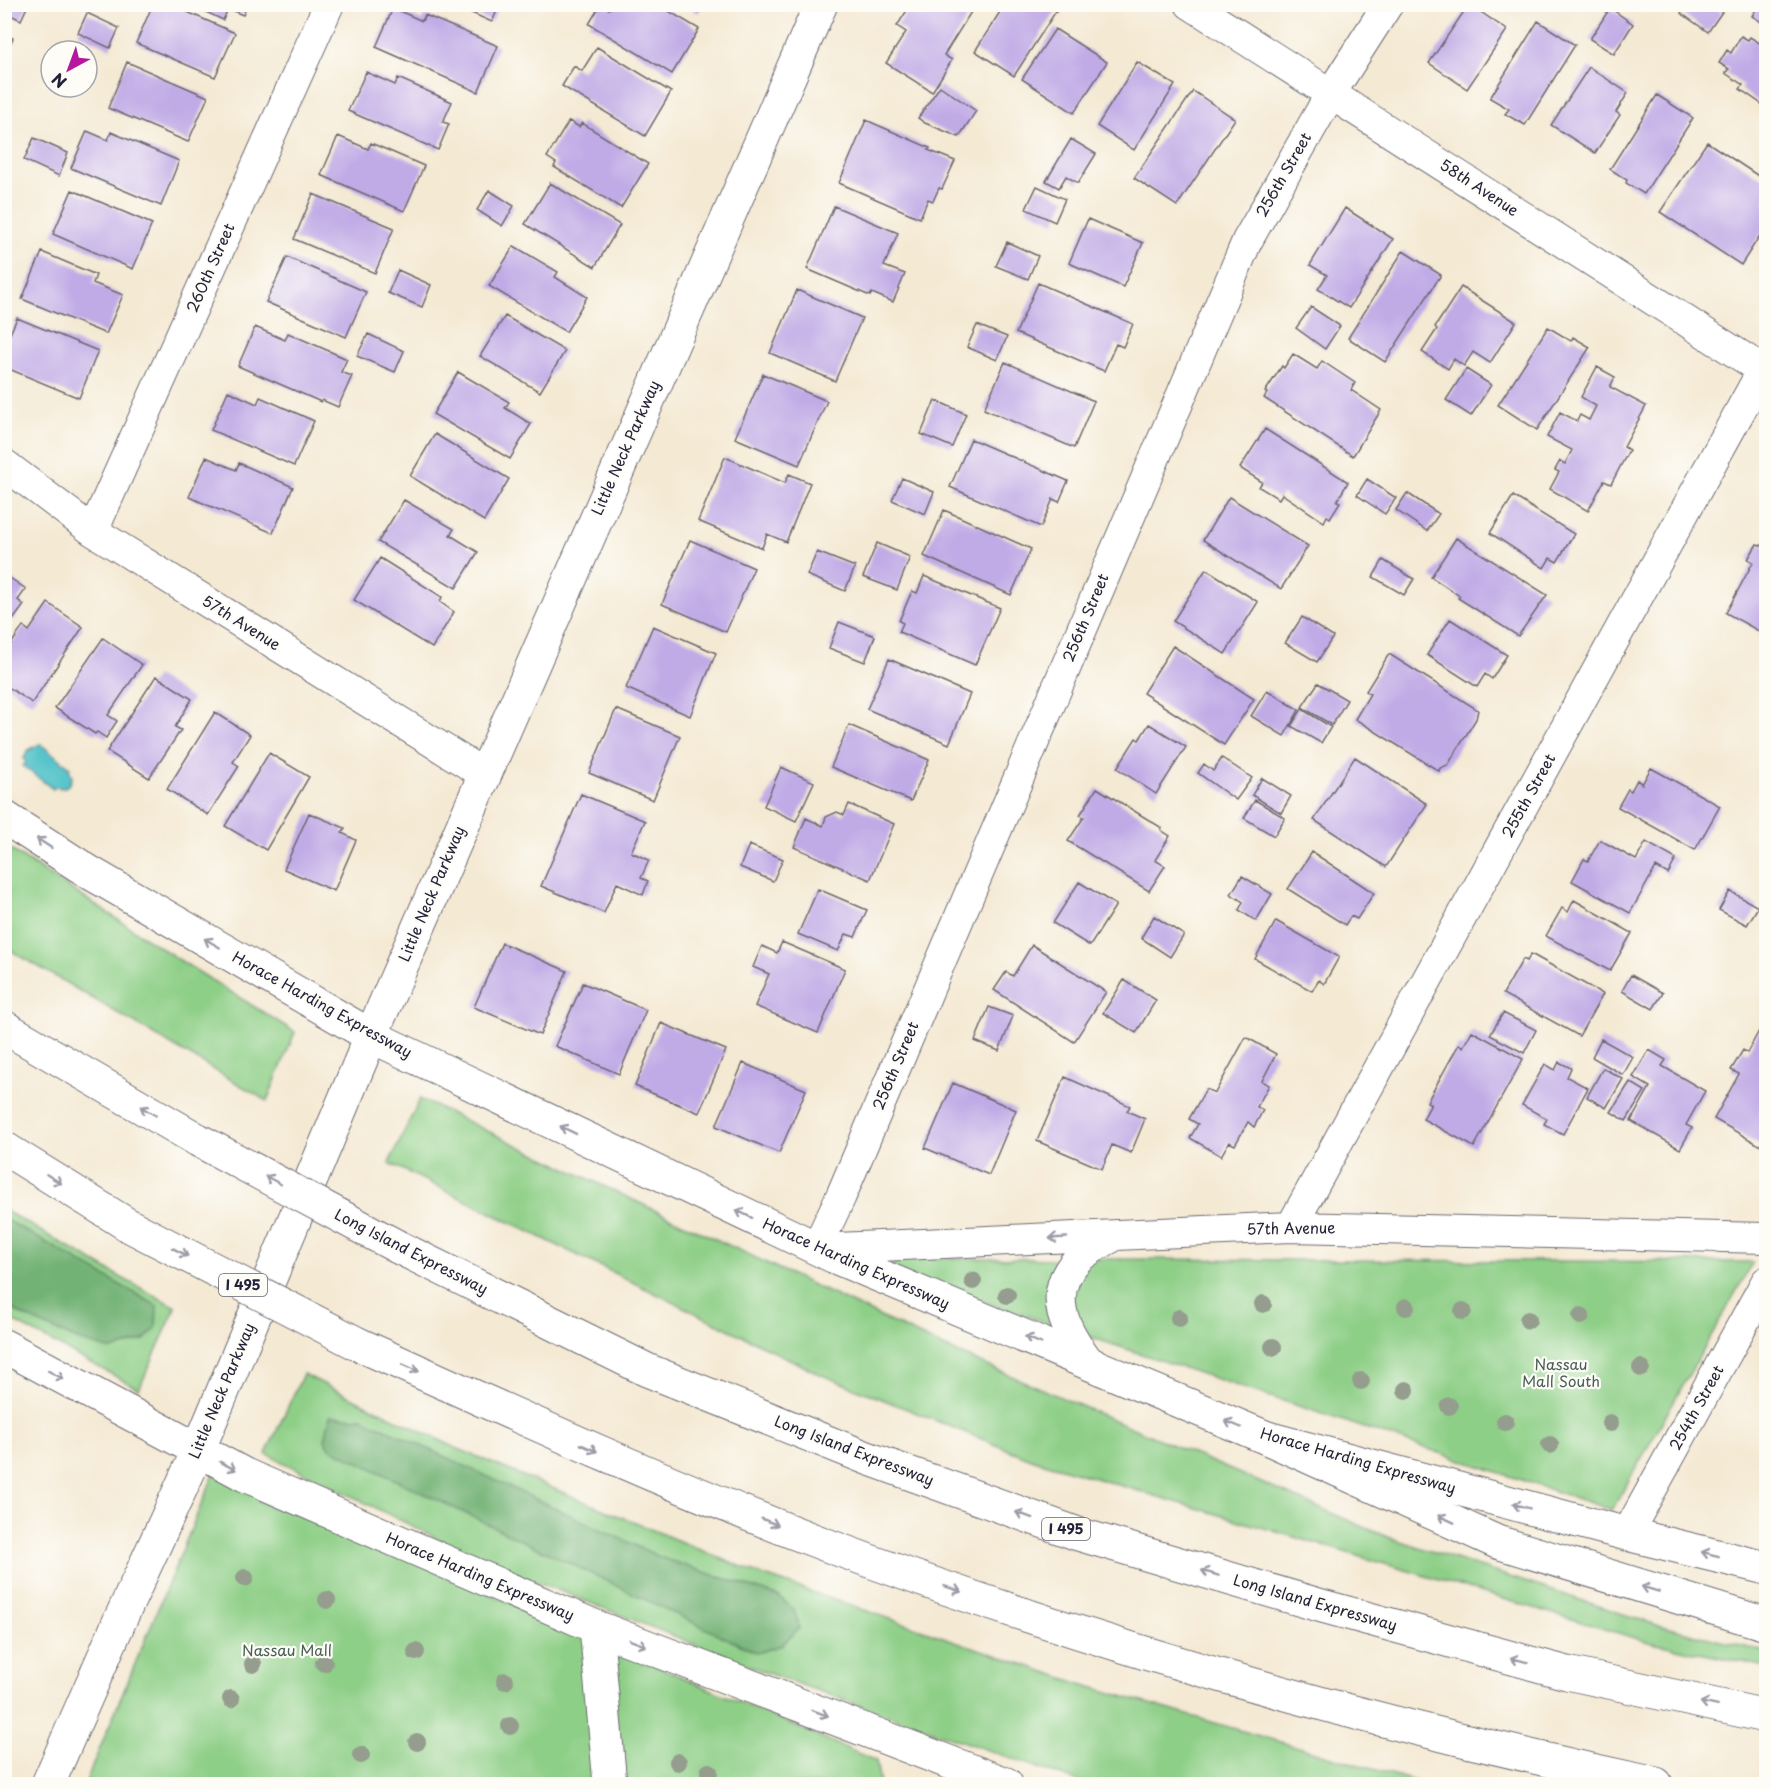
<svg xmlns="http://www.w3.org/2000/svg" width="1771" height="1789" font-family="'Playpen Sans',sans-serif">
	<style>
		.green { fill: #8ecf87; stroke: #587861; stroke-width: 1.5 }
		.forest { fill: #72b274; stroke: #4a6a58; stroke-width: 1.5 }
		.water { fill: #56c4ca; stroke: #3c7382; stroke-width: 1.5 }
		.building { fill: #c1abe6 }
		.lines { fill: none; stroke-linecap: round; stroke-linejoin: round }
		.street-casing { stroke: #6c6870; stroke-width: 32 }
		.secondary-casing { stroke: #6c6870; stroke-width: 35 }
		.highway-casing { stroke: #6c6870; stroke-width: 35 }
		.street { stroke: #fff; stroke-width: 30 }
		.secondary { stroke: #fff; stroke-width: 33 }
		.highway { stroke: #fff; stroke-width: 33 }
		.highway-bridge-casing { stroke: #6c6870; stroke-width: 35; stroke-linecap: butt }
		.highway-bridge { stroke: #fff; stroke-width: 33 }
		.tree { fill: #959d8e }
		.oneway { stroke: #9c9ca7 }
		.labels { text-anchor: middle; stroke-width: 4.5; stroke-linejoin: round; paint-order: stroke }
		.shield { fill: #fdfcf7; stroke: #646373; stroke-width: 1.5 }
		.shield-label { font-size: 14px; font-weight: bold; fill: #22223b }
		.street-label { font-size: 15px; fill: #22223b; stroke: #fdfcf7 }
		.park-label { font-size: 15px; fill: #485f56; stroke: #fdfcf7 }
	</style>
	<rect width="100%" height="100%" fill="#fdfcf7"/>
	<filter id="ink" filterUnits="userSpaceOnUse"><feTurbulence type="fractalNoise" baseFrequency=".0167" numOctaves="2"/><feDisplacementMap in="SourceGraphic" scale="12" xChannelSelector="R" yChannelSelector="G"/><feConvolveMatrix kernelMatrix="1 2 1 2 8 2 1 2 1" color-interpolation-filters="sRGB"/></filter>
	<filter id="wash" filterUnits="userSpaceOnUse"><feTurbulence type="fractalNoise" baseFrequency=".008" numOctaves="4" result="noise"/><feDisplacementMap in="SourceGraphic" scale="24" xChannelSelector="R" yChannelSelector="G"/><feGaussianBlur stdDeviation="1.35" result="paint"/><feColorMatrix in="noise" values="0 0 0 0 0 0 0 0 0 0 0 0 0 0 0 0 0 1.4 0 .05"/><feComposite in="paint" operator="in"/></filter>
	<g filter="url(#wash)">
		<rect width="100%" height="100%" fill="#f4e9d3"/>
		<path class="green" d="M5,846L181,961L295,1032L267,1101L5,947Z
			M420,1099L946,1348L1385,1536L1657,1625L1766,1652V1667L1652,1643L1034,1460L822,1375L389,1163Z
			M4,1210L122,1278L176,1307L139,1389L5,1317Z
			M896,1258L1753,1262L1612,1510L891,1271Z
			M303,1374L456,1448L756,1573L1081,1684L1425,1784H1091L1070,1779L770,1674L479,1559L266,1454Z
			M214,1474L876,1761L880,1784H85Z"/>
		<path class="forest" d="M5,1219L157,1306L156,1328L144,1340L112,1350L77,1340L22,1315L5,1304Z
			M330,1416L362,1418L662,1558L778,1596L794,1610L799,1628L782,1645L757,1653L331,1449L325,1440Z"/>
		<path class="water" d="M40,744L70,767L69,769L72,776L70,783L64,788L55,787L53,789L23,766L26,763L24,759L27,751Z"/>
		<g id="blocks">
			<path class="building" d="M153,4H169L235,33L215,77L136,43Z
				M189,4H248L243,15L228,9L223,20Z
				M451,4H500L492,22Z
				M601,4L609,9L612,4H657L699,29L672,74L589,24Z
				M684,4H703L698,13Z
				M911,4H976L944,55L952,60L932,92L886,63L906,32L897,26Z
				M1005,4H1052L1058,8L1014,76L975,51Z
				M1469,4L1507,30L1467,89L1429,63Z
				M1687,4H1711L1722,12L1708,32L1681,13Z
				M1759,4H1766V25L1752,16Z
				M4,5H28L21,20L4,12Z
				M393,8L422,21L425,15L498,46L478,92L376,47Z
				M1610,8L1633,24L1614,54L1590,39Z
				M87,13L119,28L110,48L78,33Z
				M1538,21L1575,45L1525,125L1505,114L1509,109L1490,98Z
				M1055,29L1107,62L1074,113L1022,79Z
				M4,34L13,38L4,57Z
				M1741,36L1748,40L1750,37L1766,47V107L1740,89L1743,85L1725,73L1729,69L1719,63L1727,50L1731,53Z
				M597,47L671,92L645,136L562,86L574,66L582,71Z
				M127,62L208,97L188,142L108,108Z
				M1137,62L1175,85L1134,150L1097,126Z
				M1589,67L1628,93L1616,112L1620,115L1595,153L1551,125Z
				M366,72L395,85L398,78L452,102L443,122L449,124L438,150L348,111Z
				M940,86L976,111L959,137L925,123L918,118Z
				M1193,91L1235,119L1177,206L1134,178Z
				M1657,95L1693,118L1644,194L1626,183L1627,180L1610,169Z
				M866,120L930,148L928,150L955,161L942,189L939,188L933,201L928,199L920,218L839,183Z
				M569,121L579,127L582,123L648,164L621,208L554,167L556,163L547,157Z
				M87,131L108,140L111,132L179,161L161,206L71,168Z
				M338,136L368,149L371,143L424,166L404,211L321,175Z
				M34,138L68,153L59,176L24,160Z
				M1071,139L1096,154L1078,183L1066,176L1059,188L1046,181Z
				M1707,142L1766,181V226L1741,265L1660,212Z
				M550,183L620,225L595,267L525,224Z
				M1037,186L1065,199L1055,222L1026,209Z
				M72,190L152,224L133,269L53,234Z
				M489,190L514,206L502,226L477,210Z
				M313,194L394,228L375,273L294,239Z
				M834,206L898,233L884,266L905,274L893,302L872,293L870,296L807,269Z
				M1345,208L1393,239L1349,308L1318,289L1327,275L1310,265Z
				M1088,219L1143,243L1123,287L1069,263Z
				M1007,242L1038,256L1028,279L996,266Z
				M514,246L558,272L555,277L587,297L566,332L489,286Z
				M1403,251L1441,275L1385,362L1348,338Z
				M42,252L96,275L93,283L123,295L106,334L22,299Z
				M287,257L366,292L346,337L266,302Z
				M398,270L431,285L422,307L388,293Z
				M1038,283L1133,324L1123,347L1116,344L1104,371L1016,333Z
				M1461,287L1516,322L1490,363L1473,352L1464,366L1454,359L1448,369L1422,352L1437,329L1435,327Z
				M797,290L862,318L835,381L770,353Z
				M1311,307L1340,326L1325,349L1296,328Z
				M505,316L565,351L540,392L480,356Z
				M17,318L98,351L79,398L4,367V348Z
				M977,325L1007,337L997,360L967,347Z
				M255,327L285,340L288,333L347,359L341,372L352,376L338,407L322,400L321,402L238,366Z
				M1548,327L1571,341L1573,337L1590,347L1537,430L1498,405Z
				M368,334L404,351L395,372L357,356Z
				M1293,354L1317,369L1322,361L1355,383L1351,390L1381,410L1353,456L1264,398L1267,393L1265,392L1282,366L1284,368Z
				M1005,362L1094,401L1074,448L984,409Z
				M1597,367L1615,377L1610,387L1646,406L1624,447L1629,450L1611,484L1604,481L1588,511L1550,489L1559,472L1555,470L1560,461L1565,464L1572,450L1547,437L1560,412L1577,421L1580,415L1589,420L1596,406L1581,397Z
				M1466,369L1491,385L1471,416L1446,400Z
				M458,372L509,402L505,408L531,424L510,459L433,414Z
				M763,374L827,401L799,465L735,438Z
				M228,391L257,404L260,397L314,421L294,466L211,430Z
				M935,400L966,414L952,447L921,434Z
				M1265,429L1348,482L1337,501L1340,502L1330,518L1327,516L1324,522L1282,494L1279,499L1259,487L1262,482L1240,468Z
				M435,434L509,479L484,521L410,476Z
				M971,439L1068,481L1059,502L1053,499L1041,527L950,487Z
				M206,457L236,470L239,463L293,487L273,533L189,497Z
				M725,457L785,483L789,474L810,483L786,542L767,534L762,548L698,521Z
				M902,478L934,492L925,514L892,500Z
				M1367,479L1396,498L1385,514L1357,495Z
				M1407,493L1439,514L1427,531L1396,510Z
				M1513,496L1574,534L1557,562L1550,558L1544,568L1490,533Z
				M1229,497L1308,546L1281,589L1203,540Z
				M404,500L454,529L450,535L478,552L456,588L378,542Z
				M944,510L1031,549L1011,595L924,556Z
				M1456,538L1547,595L1518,636L1458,598L1460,596L1431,577Z
				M1766,539V635L1726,613L1753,562L1748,559L1757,544L1763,546Z
				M690,540L754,568L726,632L662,604Z
				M877,543L910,557L897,590L863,577Z
				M817,552L855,567L845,591L807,575Z
				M380,558L442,597L440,602L454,612L432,648L354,600Z
				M1383,560L1414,579L1404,595L1373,577Z
				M1206,569L1258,602L1225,654L1173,621Z
				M4,574L26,589L18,600L24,605L13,620L4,614Z
				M924,576L1000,608L975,665L899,632L903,623L899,621L912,591L917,593Z
				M48,603L83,627L32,703L4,684V655L23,626L29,631Z
				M1302,617L1333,637L1317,662L1285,643Z
				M1450,619L1507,655L1492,679L1485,674L1477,687L1427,655Z
				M839,622L875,636L865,662L829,648Z
				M653,626L716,653L690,716L626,688Z
				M103,638L142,665L108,715L117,721L106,738L97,732L95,734L55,708Z
				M1173,646L1254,699L1224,745L1143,693Z
				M1389,654L1478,710L1476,719L1448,765L1440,768L1439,771L1355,719L1370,694L1366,691Z
				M889,659L970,694L949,744L867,709Z
				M156,676L192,699L175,727L181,730L149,778L107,751Z
				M1318,683L1347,700L1332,725L1302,707Z
				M1267,690L1299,710L1284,736L1251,716Z
				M616,709L680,736L653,800L589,773Z
				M1302,709L1331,727L1321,743L1291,726Z
				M215,712L250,735L233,762L239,766L208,815L167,789Z
				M1149,724L1186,747L1156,794L1117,768L1136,738L1139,740Z
				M849,725L929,760L911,801L831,767Z
				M269,753L309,777L266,850L225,826Z
				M1355,757L1427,804L1386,867L1314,820Z
				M1222,758L1252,778L1236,800L1198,773L1204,764L1213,771Z
				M781,767L814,782L796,821L764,806Z
				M1651,768L1720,806L1695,850L1618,807L1628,789L1631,791L1637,780L1642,784Z
				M1262,778L1291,796L1281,813L1252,795Z
				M1097,788L1162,828L1161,830L1170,836L1155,860L1165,866L1149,891L1068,841L1084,817L1080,815Z
				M581,794L645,821L631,852L649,860L641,878L648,881L643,895L617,883L604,913L541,886Z
				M1255,800L1285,818L1274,836L1244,818Z
				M849,804L894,824L870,880L794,847L806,818L823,826L826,817L837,812L844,815Z
				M309,813L345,828L342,833L356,840L334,891L284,869Z
				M1600,840L1636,860L1646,842L1676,859L1668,874L1656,867L1630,913L1572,881L1584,859L1588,861Z
				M749,845L783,859L773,881L740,867Z
				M1312,852L1374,893L1357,919L1351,916L1345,925L1288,889Z
				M1242,876L1272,894L1256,921L1239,910L1243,902L1231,894Z
				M1079,882L1116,905L1090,946L1053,923Z
				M818,889L867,910L855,937L846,934L838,951L798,934Z
				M1730,891L1758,907L1747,925L1719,910Z
				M1574,900L1632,933L1610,971L1546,936L1562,908L1568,912Z
				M1154,916L1184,935L1170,957L1141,938Z
				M1276,921L1339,957L1324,984L1319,980L1312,991L1255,959Z
				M782,942L845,969L818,1033L755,1006L769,974L753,967L762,946L777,953Z
				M502,943L567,971L540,1035L474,1007Z
				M1032,945L1106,992L1074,1042L994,990L1006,972L1013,976Z
				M1531,954L1603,994L1579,1036L1503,994L1523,959L1527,961Z
				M1631,975L1663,993L1653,1009L1622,991Z
				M1124,980L1156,1000L1136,1033L1103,1013Z
				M583,983L646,1010L619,1074L555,1046Z
				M989,1007L1013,1016L999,1051L975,1041Z
				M1503,1013L1536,1030L1524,1053L1490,1035Z
				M661,1023L726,1050L699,1113L635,1086Z
				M1472,1031L1523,1059L1474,1147L1423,1119L1431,1104L1427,1102L1459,1044L1463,1047Z
				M1759,1031L1766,1036V1083L1764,1087L1766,1088V1149L1714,1119L1739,1074L1731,1070L1743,1050L1747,1053Z
				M1246,1037L1276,1054L1262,1081L1269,1085L1257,1107L1263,1110L1254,1127L1248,1122L1235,1145L1229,1142L1221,1156L1190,1138L1198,1124L1189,1119L1206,1089L1215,1093Z
				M1601,1039L1633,1057L1623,1075L1592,1057Z
				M1649,1050L1666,1060L1662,1066L1705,1091L1686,1125L1692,1128L1680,1149L1631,1121L1650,1087L1633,1077Z
				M1559,1062L1571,1068L1567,1077L1588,1088L1563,1134L1544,1124L1547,1119L1522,1105L1545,1064L1555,1070Z
				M743,1063L806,1090L779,1153L716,1126Z
				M1603,1068L1623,1079L1606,1108L1587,1097Z
				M1065,1077L1130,1106L1127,1111L1145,1119L1131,1153L1112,1145L1102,1169L1037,1141Z
				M1630,1082L1645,1091L1626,1121L1611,1112Z
				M953,1083L1016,1110L989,1175L925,1148Z"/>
		</g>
	</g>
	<g filter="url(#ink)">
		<use href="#blocks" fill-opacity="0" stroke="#6c6870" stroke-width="1.5"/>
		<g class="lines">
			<g class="street-casing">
				<path id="street" d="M1190,4L1766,372
					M1388,4L1331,93L1247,241L841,1196L816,1249L1291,1227L1766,1238
					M4,464L93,531L484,774
					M93,531L329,4
					M1291,1227L1766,364
					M1091,1364C1066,1332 1044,1295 1078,1259C1088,1250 1102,1243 1114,1236
					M1627,1534L1766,1282"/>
			</g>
			<g class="secondary-casing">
				<path id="secondary" d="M4,817L89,872L371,1036L835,1257L1267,1438L1627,1534L1766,1568
					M4,1346L245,1475L596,1627L1006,1784
					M596,1627L610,1784
					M48,1784L120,1620L198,1451L371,1036L821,4"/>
			</g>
			<g class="highway-casing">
				<path id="highway" d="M4,1027L198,1140
					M4,1148L128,1225
					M398,1247L647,1370L867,1458L1078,1534L1322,1606L1567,1673L1766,1716
					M358,1344C511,1413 664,1483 821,1543C1092,1645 1373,1724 1656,1784
					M1267,1438L1497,1542L1766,1624"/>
			</g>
			<use href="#street" class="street"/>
			<use href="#secondary" class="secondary"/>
			<use href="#highway" class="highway"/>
			<g class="highway-bridge-casing">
				<path id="highway-bridge" d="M198,1140L398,1247
					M128,1225L358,1344"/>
			</g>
			<use href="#highway-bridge" class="highway-bridge"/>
		</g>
		<g class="tree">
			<circle cx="973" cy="1281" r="9"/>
			<circle cx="1007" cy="1295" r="9"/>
			<circle cx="1263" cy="1304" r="9"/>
			<circle cx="1406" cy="1307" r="9"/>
			<circle cx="1463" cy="1311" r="9"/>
			<circle cx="1581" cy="1316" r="9"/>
			<circle cx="1179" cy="1318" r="9"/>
			<circle cx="1528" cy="1320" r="9"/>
			<circle cx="1273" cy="1347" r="9"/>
			<circle cx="1641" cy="1368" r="9"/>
			<circle cx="1361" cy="1381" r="9"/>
			<circle cx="1406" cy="1390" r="9"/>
			<circle cx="1449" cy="1406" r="9"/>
			<circle cx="1505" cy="1422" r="9"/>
			<circle cx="1610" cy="1423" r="9"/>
			<circle cx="1550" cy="1445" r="9"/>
			<circle cx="245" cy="1578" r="9"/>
			<circle cx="327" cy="1600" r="9"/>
			<circle cx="416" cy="1652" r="9"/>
			<circle cx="324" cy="1663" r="9"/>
			<circle cx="253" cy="1664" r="9"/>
			<circle cx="505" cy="1681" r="9"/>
			<circle cx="231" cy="1699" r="9"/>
			<circle cx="510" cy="1726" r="9"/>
			<circle cx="417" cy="1742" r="9"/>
			<circle cx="361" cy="1755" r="9"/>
			<circle cx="678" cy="1762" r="9"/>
			<circle cx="709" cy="1772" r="9"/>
		</g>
		<defs><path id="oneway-shaft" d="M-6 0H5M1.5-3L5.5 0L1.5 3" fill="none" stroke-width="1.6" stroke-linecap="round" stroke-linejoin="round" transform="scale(1.5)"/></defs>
		<g class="oneway">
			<use href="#oneway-shaft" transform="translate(44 843) rotate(-147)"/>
			<use href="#oneway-shaft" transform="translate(212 943) rotate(-150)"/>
			<use href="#oneway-shaft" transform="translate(148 1111) rotate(-150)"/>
			<use href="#oneway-shaft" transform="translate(568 1130) rotate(-154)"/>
			<use href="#oneway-shaft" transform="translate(54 1179) rotate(32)"/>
			<use href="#oneway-shaft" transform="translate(273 1180) rotate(-152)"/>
			<use href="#oneway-shaft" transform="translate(744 1214) rotate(-154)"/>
			<use href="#oneway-shaft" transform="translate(1058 1238) rotate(177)"/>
			<use href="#oneway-shaft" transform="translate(180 1252) rotate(27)"/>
			<use href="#oneway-shaft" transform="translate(1033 1340) rotate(-157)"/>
			<use href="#oneway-shaft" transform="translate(411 1368) rotate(24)"/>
			<use href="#oneway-shaft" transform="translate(56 1375) rotate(28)"/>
			<use href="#oneway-shaft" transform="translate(1233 1424) rotate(-157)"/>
			<use href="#oneway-shaft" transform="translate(589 1448) rotate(24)"/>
			<use href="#oneway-shaft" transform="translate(228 1466) rotate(27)"/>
			<use href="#oneway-shaft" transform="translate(1521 1506) rotate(-165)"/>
			<use href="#oneway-shaft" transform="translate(1024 1515) rotate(-160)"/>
			<use href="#oneway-shaft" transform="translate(1446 1519) rotate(-156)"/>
			<use href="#oneway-shaft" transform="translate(770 1522) rotate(22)"/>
			<use href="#oneway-shaft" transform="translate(1710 1554) rotate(-166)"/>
			<use href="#oneway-shaft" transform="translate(1210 1573) rotate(-163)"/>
			<use href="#oneway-shaft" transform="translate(953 1589) rotate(19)"/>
			<use href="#oneway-shaft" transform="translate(1650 1589) rotate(-163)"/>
			<use href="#oneway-shaft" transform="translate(638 1643) rotate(21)"/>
			<use href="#oneway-shaft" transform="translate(1519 1660) rotate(-165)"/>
			<use href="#oneway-shaft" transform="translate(1709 1704) rotate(-168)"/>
			<use href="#oneway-shaft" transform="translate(820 1713) rotate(21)"/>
		</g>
	</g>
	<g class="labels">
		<g class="shield">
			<rect x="219" y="1274" width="48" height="22" rx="4.5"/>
			<rect x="1042" y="1518" width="48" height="22" rx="4.5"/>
		</g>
		<g class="shield-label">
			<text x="243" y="1290">I 495</text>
			<text x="1066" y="1534">I 495</text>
		</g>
		<g class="street-label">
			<text transform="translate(1284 175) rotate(-60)" y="5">256th Street</text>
			<text transform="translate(1479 188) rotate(33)" y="5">58th Avenue</text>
			<text transform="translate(211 268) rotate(-66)" y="5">260th Street</text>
			<text transform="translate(626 448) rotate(-66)" y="5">Little Neck Parkway</text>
			<text transform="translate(1086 618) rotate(-67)" y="5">256th Street</text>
			<text transform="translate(241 623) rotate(32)" y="5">57th Avenue</text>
			<text transform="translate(1529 796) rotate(-61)" y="5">255th Street</text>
			<text transform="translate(432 894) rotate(-67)" y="5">Little Neck Parkway</text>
			<text transform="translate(322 1005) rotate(29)" y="5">Horace Harding Expressway</text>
			<text transform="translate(896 1066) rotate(-67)" y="5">256th Street</text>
			<text transform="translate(1291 1229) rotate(-1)" y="5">57th Avenue</text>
			<text transform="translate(411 1252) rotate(27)" y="5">Long Island Expressway</text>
			<text transform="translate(856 1264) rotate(24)" y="5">Horace Harding Expressway</text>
			<text transform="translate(222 1391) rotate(-67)" y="5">Little Neck Parkway</text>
			<text transform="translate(1697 1408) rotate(-61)" y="5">254th Street</text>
			<text transform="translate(854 1451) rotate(21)" y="5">Long Island Expressway</text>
			<text transform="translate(1358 1461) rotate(16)" y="5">Horace Harding Expressway</text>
			<text transform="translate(480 1577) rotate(23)" y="5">Horace Harding Expressway</text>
			<text transform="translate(1315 1603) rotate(16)" y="5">Long Island Expressway</text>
		</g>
		<g class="park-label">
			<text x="1561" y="1370">Nassau<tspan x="1561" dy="17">Mall South</tspan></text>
			<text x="287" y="1656">Nassau Mall</text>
		</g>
	</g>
	<rect width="1771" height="1789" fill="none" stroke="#fdfcf7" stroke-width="24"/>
	<g transform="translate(69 69) rotate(221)"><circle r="28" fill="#fdfcf7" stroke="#a5a5ac" stroke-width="1.5"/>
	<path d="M0-4.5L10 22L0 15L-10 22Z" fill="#b5179e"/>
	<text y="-9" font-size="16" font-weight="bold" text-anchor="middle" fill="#22223b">N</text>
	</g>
</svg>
